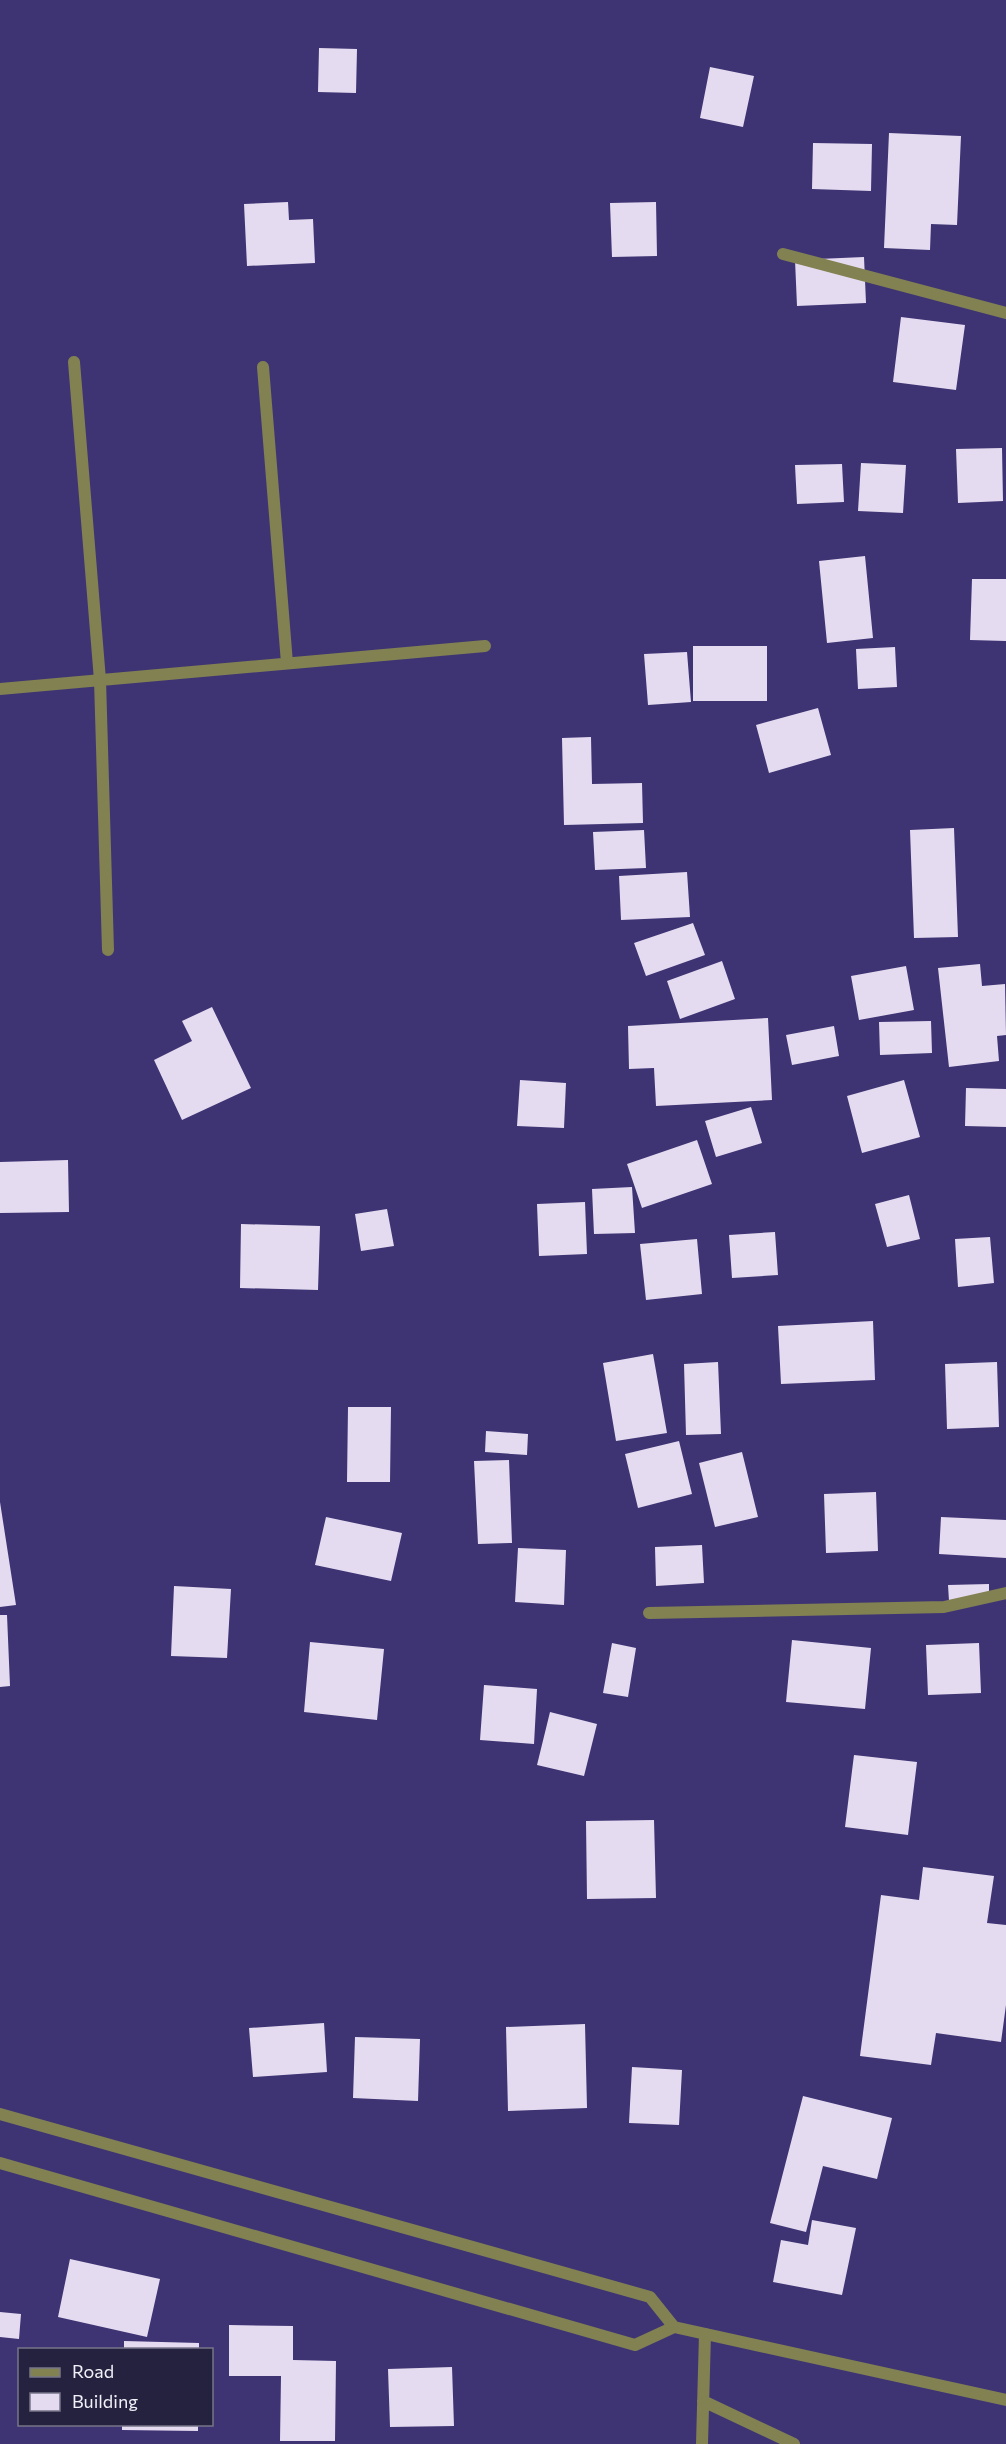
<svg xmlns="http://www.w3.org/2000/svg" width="1006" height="2444" font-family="Commissioner,sans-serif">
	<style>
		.building { fill: #e5dbf0 }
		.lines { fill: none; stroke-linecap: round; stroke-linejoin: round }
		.minor { stroke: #828151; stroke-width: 12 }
		.tertiary { stroke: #828151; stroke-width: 12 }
	</style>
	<rect width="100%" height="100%" fill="#3e3474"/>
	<path class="building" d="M319,48L357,49L356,93L318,92Z
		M710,67L754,76L743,127L700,118Z
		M889,133L961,136L957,225L931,224L930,250L884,248Z
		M813,143L872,144L871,191L812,189Z
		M288,202L289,220L313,219L315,263L247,266L244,204Z
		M656,202L657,256L612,257L610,203Z
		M864,257L866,303L797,306L795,260Z
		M901,317L965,325L956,390L893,382Z
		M1002,448L1003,501L958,503L956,449Z
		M861,463L906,465L903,513L858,511Z
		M842,464L844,502L797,504L795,465Z
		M865,556L873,638L827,643L819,561Z
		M972,579H1006V641L970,640Z
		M693,646H767V701H693Z
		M895,647L897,687L858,689L856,649Z
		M687,652L691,702L648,705L644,654Z
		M818,708L831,755L769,773L756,725Z
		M591,737L592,784L642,783L643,823L564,825L562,738Z
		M954,828L958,937L914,938L910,830Z
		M644,830L646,868L595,870L593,832Z
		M687,872L690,917L621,920L619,876Z
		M693,923L705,955L646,976L634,943Z
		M722,961L735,999L680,1019L667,981Z
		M980,964L982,986L1005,984L1006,1035L997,1036L999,1061L949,1067L938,968Z
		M906,966L914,1010L859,1020L851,976Z
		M212,1007L251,1088L182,1120L154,1060L192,1041L182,1021Z
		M768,1018L772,1100L656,1106L654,1068L629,1069L628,1026Z
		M931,1021L932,1053L880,1055L879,1022Z
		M834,1026L839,1056L792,1065L786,1035Z
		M520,1080L566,1083L564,1128L517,1126Z
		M904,1080L920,1137L862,1153L847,1096Z
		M966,1088L1006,1089V1127L965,1126Z
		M751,1107L762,1143L716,1157L705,1121Z
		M697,1140L712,1184L642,1208L627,1164Z
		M68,1160L69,1212L0,1213V1162Z
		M632,1187L635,1233L594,1234L592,1189Z
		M909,1195L920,1239L887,1247L875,1204Z
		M585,1202L587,1254L539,1256L537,1204Z
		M387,1209L394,1246L361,1251L355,1214Z
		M241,1224L320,1226L318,1290L240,1288Z
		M775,1232L778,1275L732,1278L729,1235Z
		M990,1237L994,1283L958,1287L955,1239Z
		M697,1239L702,1294L646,1300L640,1244Z
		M873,1321L875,1380L781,1384L778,1326Z
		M653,1354L667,1433L616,1441L603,1363Z
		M718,1362L721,1434L686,1435L684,1364Z
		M997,1362L999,1427L947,1429L945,1364Z
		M348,1407H391L390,1482H347Z
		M486,1431L528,1434L527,1455L485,1452Z
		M679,1441L692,1494L638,1508L625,1454Z
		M742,1452L758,1517L715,1527L699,1463Z
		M509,1460L512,1543L478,1544L474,1461Z
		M876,1492L878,1551L826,1553L824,1494Z
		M0,1502L16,1605L0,1607Z
		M326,1517L402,1533L391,1581L315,1565Z
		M941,1517L1006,1520V1558L939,1554Z
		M702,1545L704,1583L656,1586L655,1547Z
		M518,1548L566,1550L564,1605L515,1602Z
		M989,1584V1599L949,1601L948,1585Z
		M174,1586L231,1589L227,1658L171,1656Z
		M0,1615H7L10,1686L0,1687Z
		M792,1640L871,1648L865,1709L786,1702Z
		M310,1642L384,1649L377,1720L304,1712Z
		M612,1643L636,1648L628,1697L603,1693Z
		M979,1643L981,1693L928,1695L926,1645Z
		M484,1685L537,1689L534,1744L480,1740Z
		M550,1712L597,1724L584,1776L537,1765Z
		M854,1755L917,1762L908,1835L845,1827Z
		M654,1820L656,1898L587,1899L586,1821Z
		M923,1867L994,1876L987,1923L1006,1925V2005L1001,2042L936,2033L931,2065L860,2056L881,1895L919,1900Z
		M324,2023L327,2072L253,2077L249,2028Z
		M585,2024L587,2108L508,2111L506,2027Z
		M355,2037L420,2039L418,2101L353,2098Z
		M632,2067L682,2070L679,2125L629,2123Z
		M803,2096L892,2118L877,2179L823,2166L806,2232L770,2223Z
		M812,2220L856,2228L842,2295L773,2282L781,2240L808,2245Z
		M70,2259L160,2279L147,2337L58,2317Z
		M0,2312L21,2314L19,2339L0,2337Z
		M229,2325L293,2326V2360L336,2361L335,2441H280L281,2376H229Z
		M124,2341L199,2343V2350H124Z
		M452,2367L454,2426L390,2427L388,2369Z
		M122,2424H198V2431L122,2430Z"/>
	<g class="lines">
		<path class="minor" d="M783,254L1006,313
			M74,362L100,680L108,950
			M263,367L287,663
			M0,689L485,646
			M649,1613L944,1607L1006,1593
			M703,2401L794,2444
			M702,2444L705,2334"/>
		<path class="tertiary" d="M0,2114L650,2297L674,2327
			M0,2163L635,2345L674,2327L1006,2400"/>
	</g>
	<rect x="18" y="2348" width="195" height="78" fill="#25223f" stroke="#777589" stroke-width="1.5"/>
	<rect x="30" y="2368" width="30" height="9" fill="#828151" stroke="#777589" stroke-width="1.5"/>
	<text x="72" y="2378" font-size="18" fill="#f1f1f9">Road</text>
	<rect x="30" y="2393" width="30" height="18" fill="#e5dbf0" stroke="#777589" stroke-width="1.5"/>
	<text x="72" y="2408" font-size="18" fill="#f1f1f9">Building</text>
</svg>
